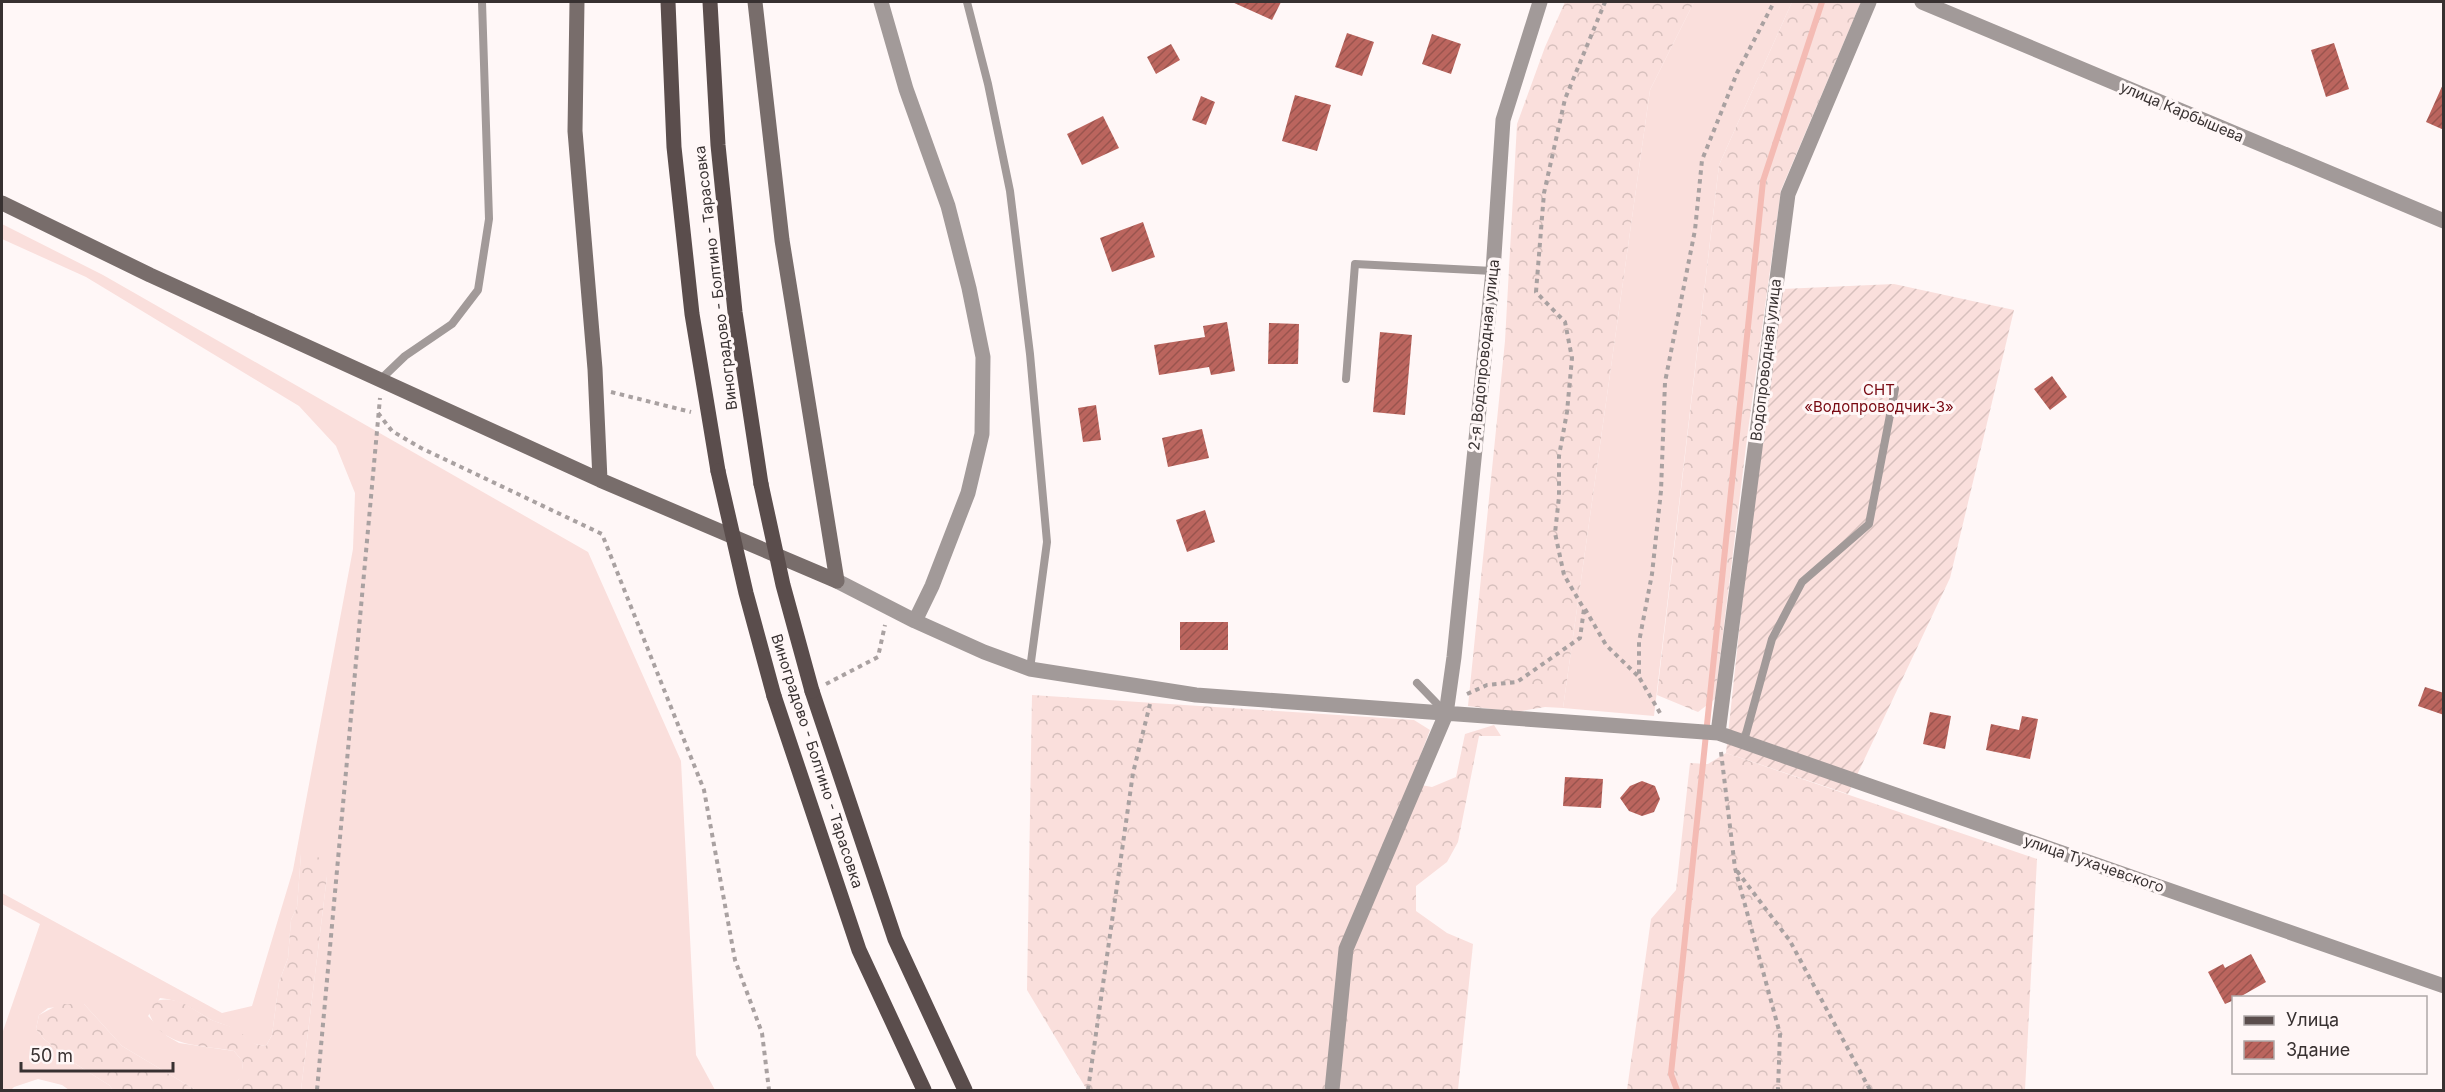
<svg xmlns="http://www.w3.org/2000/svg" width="2445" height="1092" font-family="Inter,sans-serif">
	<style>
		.grass { fill: #fadfdc }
		.forest { fill: url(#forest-crowns) }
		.garden { fill: url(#garden-furrows) }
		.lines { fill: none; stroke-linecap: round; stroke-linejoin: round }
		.stream { stroke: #f4bbb4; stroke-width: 6 }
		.building { fill: url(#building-hatch) }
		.path { stroke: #a9a1a1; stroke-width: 4; stroke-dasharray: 4.5 4.5; stroke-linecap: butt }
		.lane { stroke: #a29a99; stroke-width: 8 }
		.street { stroke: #a29a99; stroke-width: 15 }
		.secondary { stroke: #786d6b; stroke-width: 15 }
		.primary { stroke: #5a4d4c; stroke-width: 15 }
		.primary-bridge { stroke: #5a4d4c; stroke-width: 15 }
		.labels { text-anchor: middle; stroke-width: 6; stroke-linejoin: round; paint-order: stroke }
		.street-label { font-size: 15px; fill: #383131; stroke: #fff7f7 }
		.park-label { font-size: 15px; fill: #770710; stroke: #fff7f7 }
	</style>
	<defs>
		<pattern id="forest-crowns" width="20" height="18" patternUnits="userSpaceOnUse" patternTransform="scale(1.5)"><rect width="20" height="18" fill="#fadfdc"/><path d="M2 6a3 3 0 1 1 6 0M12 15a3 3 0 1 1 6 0" fill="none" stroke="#d7c0bd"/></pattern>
		<pattern id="garden-furrows" width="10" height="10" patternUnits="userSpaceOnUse" patternTransform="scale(1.5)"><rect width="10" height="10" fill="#fadfdc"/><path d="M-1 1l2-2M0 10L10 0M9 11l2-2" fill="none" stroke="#d7c0bd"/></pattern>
		<pattern id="building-hatch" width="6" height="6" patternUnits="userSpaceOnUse" patternTransform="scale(1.5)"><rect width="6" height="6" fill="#bb655e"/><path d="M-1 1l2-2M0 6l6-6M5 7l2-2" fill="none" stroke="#99544e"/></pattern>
	</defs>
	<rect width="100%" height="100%" fill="#fff7f7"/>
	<path class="grass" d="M1694,2H1792L1719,165L1654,716L1563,708L1650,90Z
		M2,224L103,275L588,552L681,761L696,1055L715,1090H301L327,876L301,854L297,907L291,920L288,958L279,982L272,1035L266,1046C245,1044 250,1038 234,1029C226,1024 216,1023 208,1018C191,1008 180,1000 160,998L148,1016L167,1036L179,1043L234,1051L243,1062L242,1075L233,1087L223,1090L194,1089L122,1046L84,1004L48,1008L39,1015L36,1029L44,1039L74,1063L109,1085L113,1090H69L62,1085L38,1079L14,1087L11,1090H2V1034L40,924L2,904V893L222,1013L252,1006L293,870L353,549L355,493L336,446L299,406L86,277L2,239Z"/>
	<path class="forest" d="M1565,2H1694L1650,90L1563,708L1545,707L1516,712L1468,706L1505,341L1517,124L1545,47Z
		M1792,2H1861L1781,190L1747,438L1715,699L1698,712L1657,695L1719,165Z
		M1032,695L1414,720L1430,730L1410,783L1432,787L1456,777L1465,734L1494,725L1501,736H1479L1458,842L1447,862L1416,886V911L1447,933L1473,944L1458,1090H1087L1027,990Z
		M1726,753L2037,859L2025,1090H1627L1651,919L1676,890L1690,763L1708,764Z
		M314,852L324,864L327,876L301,1090H223C238,1085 242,1077 243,1062L234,1051C200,1044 154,1049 147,1004C174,993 184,1004 208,1018C216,1023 226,1024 234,1028C249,1037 247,1044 266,1046L272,1035L279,982L288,958L291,920L297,907L301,854Z
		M60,1004H84L122,1046L194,1089L201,1090H113L109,1085L74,1063L44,1039L36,1029L39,1015Z"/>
	<path class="garden" d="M1894,284L2014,310L1950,578L1848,794L1726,753L1751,521L1782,289Z"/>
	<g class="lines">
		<path class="stream" d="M1677,1090L1671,1074L1763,181L1822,2"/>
	</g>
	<path class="building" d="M1232,2H1281L1272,20Z
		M1347,33L1374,42L1362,76L1335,67Z
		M1432,34L1461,44L1451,74L1422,64Z
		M2334,43L2349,89L2326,97L2311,50Z
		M1171,44L1180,60L1156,74L1147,57Z
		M2444,82V130L2426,122Z
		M1295,95L1331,105L1317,151L1282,141Z
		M1201,96L1215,102L1206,125L1192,120Z
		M1103,116L1119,148L1082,165L1067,134Z
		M1143,222L1155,257L1112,272L1100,238Z
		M1227,322L1235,371L1211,375L1209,367L1159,375L1154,345L1205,337L1203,326Z
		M1269,323L1299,324L1298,364H1268Z
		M1380,332L1412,335L1405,415L1373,412Z
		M2052,376L2067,397L2050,410L2034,389Z
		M1096,405L1101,440L1083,442L1078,408Z
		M1202,429L1209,458L1168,467L1162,438Z
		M1205,510L1215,542L1187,552L1176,520Z
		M1180,622H1228V650H1180Z
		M2425,687L2444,693V715L2418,706Z
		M1930,712L1951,716L1945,749L1923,744Z
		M2022,716L2038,719L2030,759L1986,750L1991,724L2019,730Z
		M1565,777L1603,779L1601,808L1563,806Z
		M1642,781L1655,786L1660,799L1654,812L1642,816L1629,811L1620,798L1630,786Z
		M2251,954L2266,982L2238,998H2234V1000L2225,1004L2208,972L2223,964L2225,968Z"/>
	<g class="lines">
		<path class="path" d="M611,392L691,412
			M378,413L392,431L421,448L602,534L704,790L735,960L762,1033L769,1090
			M1585,609L1606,645L1639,677
			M826,684L878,657L885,625
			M1467,694L1487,685L1517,682L1580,638L1584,609L1564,575L1555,533L1559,497V456L1567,412L1572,358L1565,322L1536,292L1544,193L1565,99L1605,2
			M1660,713L1639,677V642L1652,574L1661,491L1665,382L1695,230L1702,160L1737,73L1774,2
			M1721,752L1735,868L1780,1034L1778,1090
			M1737,871L1790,941L1870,1090
			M317,1090L380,398
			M1088,1090L1133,773L1150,704"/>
		<path class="lane" d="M967,2L988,84L1010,191L1030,354L1047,542L1030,669
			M381,379L405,356L452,324L478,290L489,219L482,2
			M1346,379L1355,264L1493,271
			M1417,683L1446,713
			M1744,741L1772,639L1802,582L1869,524L1895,389"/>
		<path class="street" d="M881,2L906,89L948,206L969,288L983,357L982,434L968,493L932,586L915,621
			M1922,2L2444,221
			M837,581L915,621L984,652L1030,669L1196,695L1718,733L2444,986
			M1718,733L1788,194L1869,2
			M1332,1090L1346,949L1446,714L1454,657L1493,271L1503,120L1540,2"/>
		<path class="secondary" d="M577,2L575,131L595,369L600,480
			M755,2L782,240L837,581
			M2,203L150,275L600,480L837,581"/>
		<path class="primary" d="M668,2L674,147L692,314L718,471
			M710,2L718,145L735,312L761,484
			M812,691L895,939L965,1090
			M774,696L859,950L924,1090"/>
		<path class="primary-bridge" d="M718,471L746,593L774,696
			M761,484L783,585L812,691"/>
	</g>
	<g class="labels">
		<g class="street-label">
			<text transform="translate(2182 112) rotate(23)" y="5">улица Карбышева</text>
			<text transform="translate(716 278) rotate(-97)" y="5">Виноградово - Болтино - Тарасовка</text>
			<text transform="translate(1484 355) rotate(-84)" y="5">2-я Водопроводная улица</text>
			<text transform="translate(1766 360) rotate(-83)" y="5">Водопроводная улица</text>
			<text transform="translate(817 761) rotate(72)" y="5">Виноградово - Болтино - Тарасовка</text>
			<text transform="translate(2094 864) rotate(19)" y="5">улица Тухачевского</text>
		</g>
		<g class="park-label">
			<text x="1879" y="395">СНТ<tspan x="1879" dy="17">«Водопроводчик-3»</tspan></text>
		</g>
	</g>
	<rect width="2445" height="1092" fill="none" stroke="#383131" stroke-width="6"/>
	<rect x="2232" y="996" width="195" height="78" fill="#fff7f7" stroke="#afa8a8" stroke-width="1.5"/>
	<rect x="2244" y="1016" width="30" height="9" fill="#5a4d4c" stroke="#afa8a8" stroke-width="1.5"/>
	<text x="2286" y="1026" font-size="18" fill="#383131">Улица</text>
	<rect x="2244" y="1041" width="30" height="18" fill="url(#building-hatch)" stroke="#afa8a8" stroke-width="1.5"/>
	<text x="2286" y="1056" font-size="18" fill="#383131">Здание</text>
	<path d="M21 1062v9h152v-9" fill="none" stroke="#383131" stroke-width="3"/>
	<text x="30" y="1062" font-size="18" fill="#383131" stroke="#fff7f7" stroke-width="4.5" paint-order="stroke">50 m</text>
</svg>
